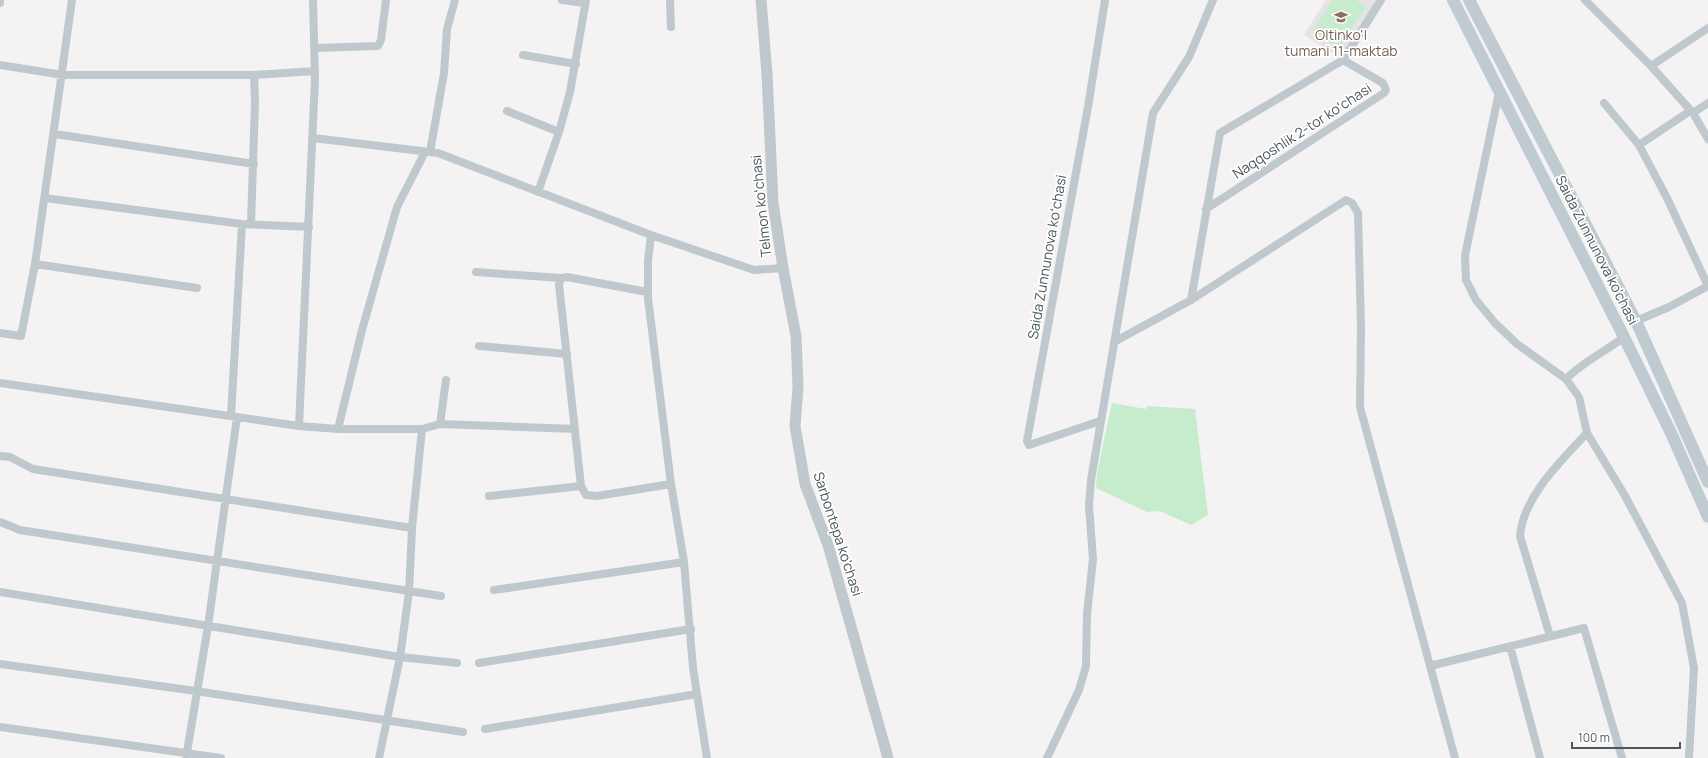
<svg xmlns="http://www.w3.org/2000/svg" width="1708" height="758" font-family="Manrope,sans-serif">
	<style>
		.education { fill: #e5e3e3 }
		.green { fill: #c6eccd }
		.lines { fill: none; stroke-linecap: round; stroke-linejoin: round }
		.minor { stroke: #bfc8cc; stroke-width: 8 }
		.tertiary { stroke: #bfc8cc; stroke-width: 11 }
		.secondary { stroke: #c0cbd1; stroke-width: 12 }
		.labels { text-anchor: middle; stroke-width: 3.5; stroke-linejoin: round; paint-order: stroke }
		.education-label { font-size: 14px; fill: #785e54; stroke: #fff }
		.street-label { font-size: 14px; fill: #4b585d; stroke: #fff }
	</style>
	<rect width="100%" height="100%" fill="#f4f2f2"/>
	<path class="education" d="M1326,0H1377L1340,57L1304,35Z"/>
	<path class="green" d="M1333,0H1356L1366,7L1339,48L1313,30Z
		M1112,403L1146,409L1147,406L1195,409L1208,515L1191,525L1160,511L1147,512L1096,488L1097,473Z"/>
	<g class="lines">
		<path class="minor" d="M562,0L585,3
			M670,0L671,27
			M1585,0L1651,66L1693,113L1708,139
			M0,3V0
			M315,48L378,46L381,40L386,0
			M523,55L576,64
			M0,65L63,75H254L315,71
			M1651,66L1708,28
			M1499,92L1469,236L1465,256L1466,280L1476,300L1495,323L1517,344L1566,379L1579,397L1587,433L1624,494L1682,603L1694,668L1689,758
			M1604,103L1639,145L1667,198L1708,286
			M507,111L559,132
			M1693,113L1708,103
			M55,134L254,164
			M313,138L438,153L651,235L754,270L783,268
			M1639,145L1690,111
			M430,152L444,73L447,29L455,0
			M538,192L559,132L570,92L586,0
			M45,198L242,224L309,227
			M1206,209L1384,93L1386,90L1383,83L1343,60
			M251,224L255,102L254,75
			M651,235L648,261V298L671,484L684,562L693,668L707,758
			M35,264L197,288
			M476,272L561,278
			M647,292L567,277L561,278L559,285L581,486L586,495L597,496L671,484
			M1191,300L1220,133L1343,60L1381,0
			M1636,321L1669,307L1708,286
			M0,333L21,336L35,264L72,0
			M1114,342L1191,300L1346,200L1352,203L1358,213L1361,327L1360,407L1455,758
			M479,346L567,354
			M1566,379C1582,362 1605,352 1624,337
			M0,383L299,426L338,429H422L440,424L575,429
			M231,416L242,224
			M1100,421L1029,445L1027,441L1088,107L1105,0
			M440,424L446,380
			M299,426L315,79L313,0
			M338,429L362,330L397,207L425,152
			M0,456L10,457L33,469L412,528
			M489,496L581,486
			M0,522L20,530L441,596
			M494,590L684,562
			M0,592L400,657L457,663
			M1550,636L1520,536C1523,497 1561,461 1587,433
			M1510,646L1540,758
			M479,663L691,629
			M0,664L196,691L463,732
			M1430,666L1584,628L1622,758
			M0,727L221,758
			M485,729L697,694
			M186,758L208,626L237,417
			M379,758L400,657L409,592L412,528L422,429
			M1047,758L1079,690L1086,666L1087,614L1093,559L1089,506L1091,480L1153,113L1189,57L1213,0"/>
		<path class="tertiary" d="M761,0L767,74L773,203L783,268L796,336L798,387L795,426L805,484L828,545L888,758"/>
		<path class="secondary" d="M1453,0L1624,337L1672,435L1708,517
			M1469,0L1636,321L1708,482"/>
	</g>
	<defs>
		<g id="school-bare" transform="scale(1.08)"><path d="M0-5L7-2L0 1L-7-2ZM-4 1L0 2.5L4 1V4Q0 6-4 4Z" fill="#8d6e63" stroke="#fff" stroke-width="2.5" paint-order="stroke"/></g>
	</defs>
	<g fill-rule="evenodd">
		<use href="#school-bare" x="1341" y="17"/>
	</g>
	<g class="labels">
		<g class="education-label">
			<text x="1341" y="40">Oltinko'l<tspan x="1341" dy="16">tumani 11-maktab</tspan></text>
		</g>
		<g class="street-label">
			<text transform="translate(1302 131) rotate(-33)" y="5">Naqqoshlik 2-tor koʻchasi</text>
			<text transform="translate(761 206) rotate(-96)" y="5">Telmon koʻchasi</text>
			<text transform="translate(1597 250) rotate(63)" y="5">Saida Zunnunova ko'chasi</text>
			<text transform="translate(1047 257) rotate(-80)" y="5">Saida Zunnunova koʻchasi</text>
			<text transform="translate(838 534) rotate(72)" y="5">Sarbontepa ko'chasi</text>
		</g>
	</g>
	<path d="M1572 742v6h108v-6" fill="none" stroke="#4b585d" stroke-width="2"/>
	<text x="1578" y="742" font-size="12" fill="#4b585d" stroke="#ffffff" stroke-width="3" paint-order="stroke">100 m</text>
</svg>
